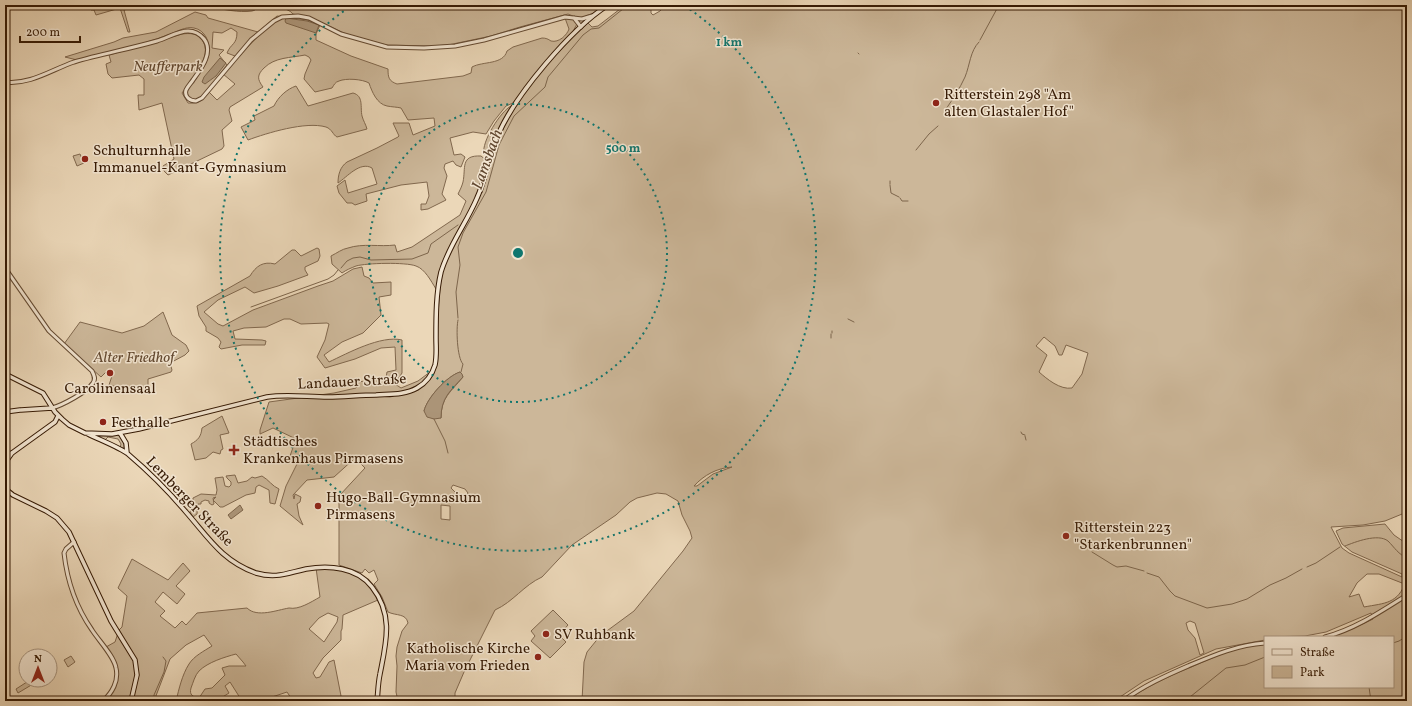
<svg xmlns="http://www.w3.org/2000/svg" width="1412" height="706" font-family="Vollkorn,serif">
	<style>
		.green { fill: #ccb799; stroke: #81684e; fill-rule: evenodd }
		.water { fill: #ad977b; stroke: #7d654b }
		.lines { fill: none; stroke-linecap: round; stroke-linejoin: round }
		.stream { stroke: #7d654b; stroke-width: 1 }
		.tertiary-casing { stroke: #634931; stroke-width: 5 }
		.secondary-casing { stroke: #361a04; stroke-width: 5.5 }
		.tertiary { stroke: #f2e5d1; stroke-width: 3 }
		.secondary { stroke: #f2e5d1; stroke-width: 3.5 }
		.ring { fill: none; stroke: #0f766e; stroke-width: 2; stroke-dasharray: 2 4 }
		.poi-dot { fill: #8f2418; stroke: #f2e5d1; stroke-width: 1.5 }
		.labels { text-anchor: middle; stroke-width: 3; stroke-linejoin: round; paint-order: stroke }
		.park-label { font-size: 15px; font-style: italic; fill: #634931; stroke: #f2e5d1 }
		.poi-label { font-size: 15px; fill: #361a04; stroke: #f2e5d1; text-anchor: start }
		.street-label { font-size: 15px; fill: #361a04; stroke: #f2e5d1 }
		.water-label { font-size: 16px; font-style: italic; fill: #60462e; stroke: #f2e5d1 }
		.centre { fill: #0f766e; stroke: #f2e5d1; stroke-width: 2 }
		.ring-label { font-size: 12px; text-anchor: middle; font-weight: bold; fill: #0f766e; stroke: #f2e5d1; stroke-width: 3; stroke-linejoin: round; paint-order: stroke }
	</style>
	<rect width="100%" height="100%" fill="#ebd7b8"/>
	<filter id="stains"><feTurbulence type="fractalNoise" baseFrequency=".005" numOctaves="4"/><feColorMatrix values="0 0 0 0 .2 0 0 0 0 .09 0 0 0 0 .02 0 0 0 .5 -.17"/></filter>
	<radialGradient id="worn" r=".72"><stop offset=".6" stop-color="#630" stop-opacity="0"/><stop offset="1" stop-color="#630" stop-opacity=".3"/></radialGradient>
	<path class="green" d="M89,5H182C172,6 163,8 153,8C143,9 134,7 124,10L130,32H128L120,8L96,15L94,10H91Z
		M209,5H600L597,10L594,13L583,17L578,18L568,14L520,27L491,36L448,45L432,46L386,45L346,34L314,19L293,14C287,6 268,6 258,8C254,10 256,10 252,11C239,13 223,9 209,7Z
		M621,5H651V13L653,15L660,11L664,7L663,5H1289V7L1292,5H1407V512L1385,521L1363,525L1331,527L1342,548L1349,553L1402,577V574L1352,552L1342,544L1336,531L1343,528L1385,524L1394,535L1407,544V701H1126C1146,687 1167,677 1189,668C1214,657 1237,646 1265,644V687H1393V637H1331L1352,629L1373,619L1371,613L1326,632L1305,636L1265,637V640L1216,649L1144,681L1114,701H582L584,662L587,652L600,636L634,611L683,551L692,538L690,531L682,515L678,501L666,494L657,493L637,498L630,502L616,515L572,545L542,577C524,585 513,602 495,610L464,672L455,693V701H398L396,692L397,666L396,656L397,647L402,631L408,623C406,613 396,616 388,612L382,597L374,584L378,580L374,570L369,573L365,569L362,573L339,565V496L365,468L355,458L334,477L307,480L293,495L294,499L295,494L301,497L300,502L297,504L299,516L303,525L280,506L286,486L298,462L294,456H290L296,439L273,428L260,434V430L269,402L334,393L356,388L358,382L386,378L387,372L396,370L395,347L381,348L355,359L325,368L317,357L325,340L329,324L327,323L301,324L290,319H284L266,327L244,328L233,331L235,339L262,340L266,341L265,345H242L221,349L219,347L221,342L218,338L206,331V327L199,316L197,306L250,276C256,266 263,261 275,264L292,250H295L301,256L317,248L319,249L320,256L318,261L305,267V270L308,275L278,286L254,293L245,287L218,300L204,312L218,324L223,326L253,310L318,286L333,281L353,269L362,267L364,276L369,278L373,283L391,282V295L379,297L381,315L363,333L342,342L324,355L329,362C348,353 381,335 402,340V373L395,384L401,388L418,381L430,372L437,360L438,315L440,287L436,289C431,281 425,269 416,266C406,262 366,263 356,266C351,268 346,270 342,273L332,264L331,256C337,253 342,249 348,248C363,243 380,247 395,245L397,252L412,247L460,215L466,201L458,194C460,190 462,186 463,182C466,168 460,155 481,156L486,160L479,190L482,193C488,171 494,148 504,127C524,87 556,53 588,23L592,27L598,26L620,9L622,6ZM1044,337L1055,346L1059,355H1062L1066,345L1088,353L1082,374L1072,388C1060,390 1047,379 1039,372L1047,355L1036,346ZM460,372L463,377C451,392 441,397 441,418L424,411C427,398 447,376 460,372ZM732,467L713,474L697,486H694C704,475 717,468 732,467ZM453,485L465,489L468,493L466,497L459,496L451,488ZM441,505L450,506V520L441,519ZM1367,574H1379L1402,583L1405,580L1406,581C1398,604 1385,603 1364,607L1359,594L1349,597L1357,583ZM1190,621L1195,623L1204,653L1200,655L1195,638L1188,630L1186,623Z
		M195,12L206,15L208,18L258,32L277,16L307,20L320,25L316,34V40L351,56L388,69C388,78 389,81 397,84L463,76L471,73L472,67C483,61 503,65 507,51L513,47L542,38C546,38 548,39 551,41C559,43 567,35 569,29L565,18H572L576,22L577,24L572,33L537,72L513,103L506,106L494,121L486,134L473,132L450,138L454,155L461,154L465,157L461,167L456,165L453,161L445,164L444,168L447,176L442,194L446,200L428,209L421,210V204H426L429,196L427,182L401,185L366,194L367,201L355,205L352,203H347L339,193L337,186L345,180L348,193L377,184L372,168C360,161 347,177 338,183C338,175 340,167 347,162L377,148L398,137L399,136L393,123H409L413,135L435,126L434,118L408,120L401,108C397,107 392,107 387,106C377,104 372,92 369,83C362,79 346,78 339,81C335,82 334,85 332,88L315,92L304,79L305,74L311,60L309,57L305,55C290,58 275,57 264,68C257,75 257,79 263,87L230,107L229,110L232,121L222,130L224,146L222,149L168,175L164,171L163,166L174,159L162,103L139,110L138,95H144V79L139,75L112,78L108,74L106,64L111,62L109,55L182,34C190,33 197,33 202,40C214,55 191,80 182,93L188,103C200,104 202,100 209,92L217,100L235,84L223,74L260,34L258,32L235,56L227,53C231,43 237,45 237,32L231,28L222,33L213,32L212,48L224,50L219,55L227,65L202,97L196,100L189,98L187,92C192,79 208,68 209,52C210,42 205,30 194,28C186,26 176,32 168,35C139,46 107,52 77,60L65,57L114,42L123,38L156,32Z
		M296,86L308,106L353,93C364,96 360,107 362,116C363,120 366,125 367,129L337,137C333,135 332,129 326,127C306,121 267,133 248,140L241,127L255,120L254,116L274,106C278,97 287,89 296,86Z
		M511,106L496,136L489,153L484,154C481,142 501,111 511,106Z
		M80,154L84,163L77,166L73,156Z
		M163,312L172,335L186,345L189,351L185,355L170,363L172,370L171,372L148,379V387H118L109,385L113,373L108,370L101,377L64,344L80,322L122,333L144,326Z
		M222,416L229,433L220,435L223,449L221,450L220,454L213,452L206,458L195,460L191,444C198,440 201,437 202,428Z
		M99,435L108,436L118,435C122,438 125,443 124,448H120L121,444L118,439L108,437L104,441L98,437Z
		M235,475L238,483L247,481L252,477L255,478L262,476C269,480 272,486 279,489L275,504L270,503L269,490L259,485L256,487L255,493L246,495L223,507H220L213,500L216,497L213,498L214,504L212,505L209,503V501L205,500L201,502V504H198L197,514L193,517L190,512L193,504V498L201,494L216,495L217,490L215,478L223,477L225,486L229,487L231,485V482L227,478L226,476Z
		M132,559L168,580L183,563L190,571L176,586L185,594L177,604L163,592L155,602L165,611L160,616L175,628L182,621L186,625L197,613L247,608C257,618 277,610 289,608C299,610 311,602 320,597L316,568C346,569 363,572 378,600L343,615L342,629L341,631V640L323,658L313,673L316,678L320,677L329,662L334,660L342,701H293L287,692L260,701H242L230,682L225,686L229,693L221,698L220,701H176C179,689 182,675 189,664C194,656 204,651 212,646L204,635L186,645L170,659L154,701H106C125,678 118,671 106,647L115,642L119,630L122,627L127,596L118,588ZM328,613L338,617L337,622L324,642L309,629L319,618ZM236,654L243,662L246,666H229L222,668L225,675L212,688L205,689L199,698C193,697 189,695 191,688C193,683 195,675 199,671C208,662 225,657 236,654Z
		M553,610L568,625L559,635L566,642L550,658L531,641L535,636L531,631Z
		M71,656L75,662L68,667L64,660Z
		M30,680L33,684L18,693L16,689Z"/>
	<path class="water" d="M286,18L307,21L319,25L316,33L286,23L285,21Z
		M220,58L226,63L216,76L205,84L202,82L204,77Z
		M460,372L462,374L463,377C450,391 441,398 441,418L434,419L427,417L424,411C427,398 447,376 460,372Z
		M240,505L243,510L231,519L228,515Z"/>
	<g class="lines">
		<path class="stream" d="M980,40L999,5
			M858,53L859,54
			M946,109C953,99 960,88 965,77C970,65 970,51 979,42
			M916,150L929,134L938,126
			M890,181V184
			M890,185L891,193L899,197
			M900,198L902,201H908
			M341,268L347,261L353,258L360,257L371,260L412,259L428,253L431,244L458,225
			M251,307L328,279L334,275L338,270
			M458,318L456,292L460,265L458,247L463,233L486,192L499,145L514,116L545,87L548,77L583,35L591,29L599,28L628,5
			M848,319L854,322
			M458,320C456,328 457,358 463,364L461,372
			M832,333V331
			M831,338V334
			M434,419L445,441L448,453
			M1021,432L1022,434L1025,435
			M1025,436L1026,440
			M1066,537L1070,536
			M1345,546C1355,542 1378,533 1388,541C1395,548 1398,554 1407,558
			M1092,552L1113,565L1117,567L1126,566L1144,571
			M1307,567L1316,563L1340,547
			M1147,573L1159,577L1170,591L1175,596L1207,608L1232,604L1247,599L1270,585L1286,578L1302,569
			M1393,643L1399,641L1407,636
			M1369,687L1371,701
			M154,701V695L164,672L166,661L163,657
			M1185,701L1226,668L1245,665L1265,657"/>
		<g class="tertiary-casing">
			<path id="tertiary" d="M574,18L581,27
				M5,82C30,85 51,70 74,62C101,54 129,49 157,41C167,38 178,31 188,31C195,31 200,34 204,39C214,52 201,69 193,80C191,83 188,86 186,90C184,97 190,101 196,101L202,98L251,40L274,21L282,17L298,16L309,18L341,34L387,47L424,48L455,46L484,40L565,17L582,19L592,16
				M5,268L49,331L92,371C94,375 96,379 93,383C87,392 63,405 52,408
				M5,454L12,453
				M74,542L66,549L64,553C67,580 76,607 92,630C99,641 114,656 116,668C119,681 112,693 103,701
				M1325,637C1355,629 1380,612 1407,595
				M1123,701C1143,686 1165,676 1188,666C1214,655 1237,645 1265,643"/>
		</g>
		<g class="secondary-casing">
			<path id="secondary" d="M5,9L13,5
				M5,374L43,393L55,412L62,419L69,425L85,433L112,434L139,429L267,397C287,394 307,397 328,397C344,397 360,395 376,395C389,394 405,395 417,388C426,383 432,375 435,365C437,356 436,347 436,338C436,316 436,293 441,272C449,245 466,224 477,198C486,178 489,156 498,135C515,95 571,29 608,5
				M21,410L52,408
				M5,412L20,410
				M120,433L126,443L127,453
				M88,434C98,439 121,448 128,454C148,471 169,492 186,512C208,537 222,561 256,573C276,579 287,573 306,569C329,565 357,567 372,587C394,615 386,643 380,674C378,683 378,692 377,701
				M5,463L12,453L55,422L58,416
				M5,485L8,491L13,495L46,511L57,518L69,532L111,621L135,660L137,675L131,701"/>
		</g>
		<use href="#tertiary" class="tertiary"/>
		<use href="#secondary" class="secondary"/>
	</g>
	<g class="ring">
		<circle cx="518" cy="253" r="149"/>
		<path d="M685 6A298 298 0 1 1 351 6"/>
	</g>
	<g class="poi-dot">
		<circle cx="936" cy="103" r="4"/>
		<circle cx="85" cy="159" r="4"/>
		<circle cx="110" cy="373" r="4"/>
		<circle cx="103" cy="422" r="4"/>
		<path d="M232 444h4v4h4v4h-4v4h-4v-4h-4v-4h4z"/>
		<circle cx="318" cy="506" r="4"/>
		<circle cx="1066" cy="536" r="4"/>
		<circle cx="546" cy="634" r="4"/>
		<circle cx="538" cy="657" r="4"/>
	</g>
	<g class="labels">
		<g class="park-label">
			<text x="168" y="71">Neufferpark</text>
			<text x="134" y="362">Alter Friedhof</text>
		</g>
		<g class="poi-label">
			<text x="944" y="99">Ritterstein 298 "Am<tspan x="944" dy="17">alten Glastaler Hof"</tspan></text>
			<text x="93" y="155">Schulturnhalle<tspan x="93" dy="17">Immanuel-Kant-Gymnasium</tspan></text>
			<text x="110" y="393" text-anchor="middle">Carolinensaal</text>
			<text x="111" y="427">Festhalle</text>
			<text x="243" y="446">Städtisches<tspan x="243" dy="17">Krankenhaus Pirmasens</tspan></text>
			<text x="326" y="502">Hugo-Ball-Gymnasium<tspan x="326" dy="17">Pirmasens</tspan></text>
			<text x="1074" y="532">Ritterstein 223<tspan x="1074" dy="17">"Starkenbrunnen"</tspan></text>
			<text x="554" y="639">SV Ruhbank</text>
			<text x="530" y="653" text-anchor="end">Katholische Kirche<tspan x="530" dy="17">Maria vom Frieden</tspan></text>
		</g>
		<g class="street-label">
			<text transform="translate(352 381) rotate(-3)" y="5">Landauer Straße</text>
			<text transform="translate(190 501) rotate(46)" y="5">Lemberger Straße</text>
		</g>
		<g class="water-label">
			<text transform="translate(486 159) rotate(-70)" y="6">Lamsbach</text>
		</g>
	</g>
	<circle cx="518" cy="253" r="6" class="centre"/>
	<g class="ring-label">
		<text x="729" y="46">1 km</text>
		<text x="623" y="152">500 m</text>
	</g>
	<rect width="1412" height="706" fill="none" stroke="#ebd7b8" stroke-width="20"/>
	<rect x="6" y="6" width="1400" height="694" fill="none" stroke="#361a04" stroke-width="2"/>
	<rect x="10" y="10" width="1392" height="686" fill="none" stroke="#361a04"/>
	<rect x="1264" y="636" width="130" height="52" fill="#f2e5d1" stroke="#a7947f"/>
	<rect x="1272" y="649" width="20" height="6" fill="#f2e5d1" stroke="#a7947f"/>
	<text x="1300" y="656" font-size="12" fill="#361a04">Straße</text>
	<rect x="1272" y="666" width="20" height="12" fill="#ccb799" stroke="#a7947f"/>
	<text x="1300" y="676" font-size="12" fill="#361a04">Park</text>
	<g transform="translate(38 668)"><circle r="19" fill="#f2e5d1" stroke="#a7947f"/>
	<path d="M0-3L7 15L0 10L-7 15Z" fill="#8f2418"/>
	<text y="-6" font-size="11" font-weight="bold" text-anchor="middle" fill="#361a04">N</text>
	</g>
	<path d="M20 36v6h60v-6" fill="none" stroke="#361a04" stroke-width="2"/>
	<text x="26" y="36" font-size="12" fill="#361a04" stroke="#f2e5d1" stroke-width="3" paint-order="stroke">200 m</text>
	<rect width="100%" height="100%" filter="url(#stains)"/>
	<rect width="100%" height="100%" fill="url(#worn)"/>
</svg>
